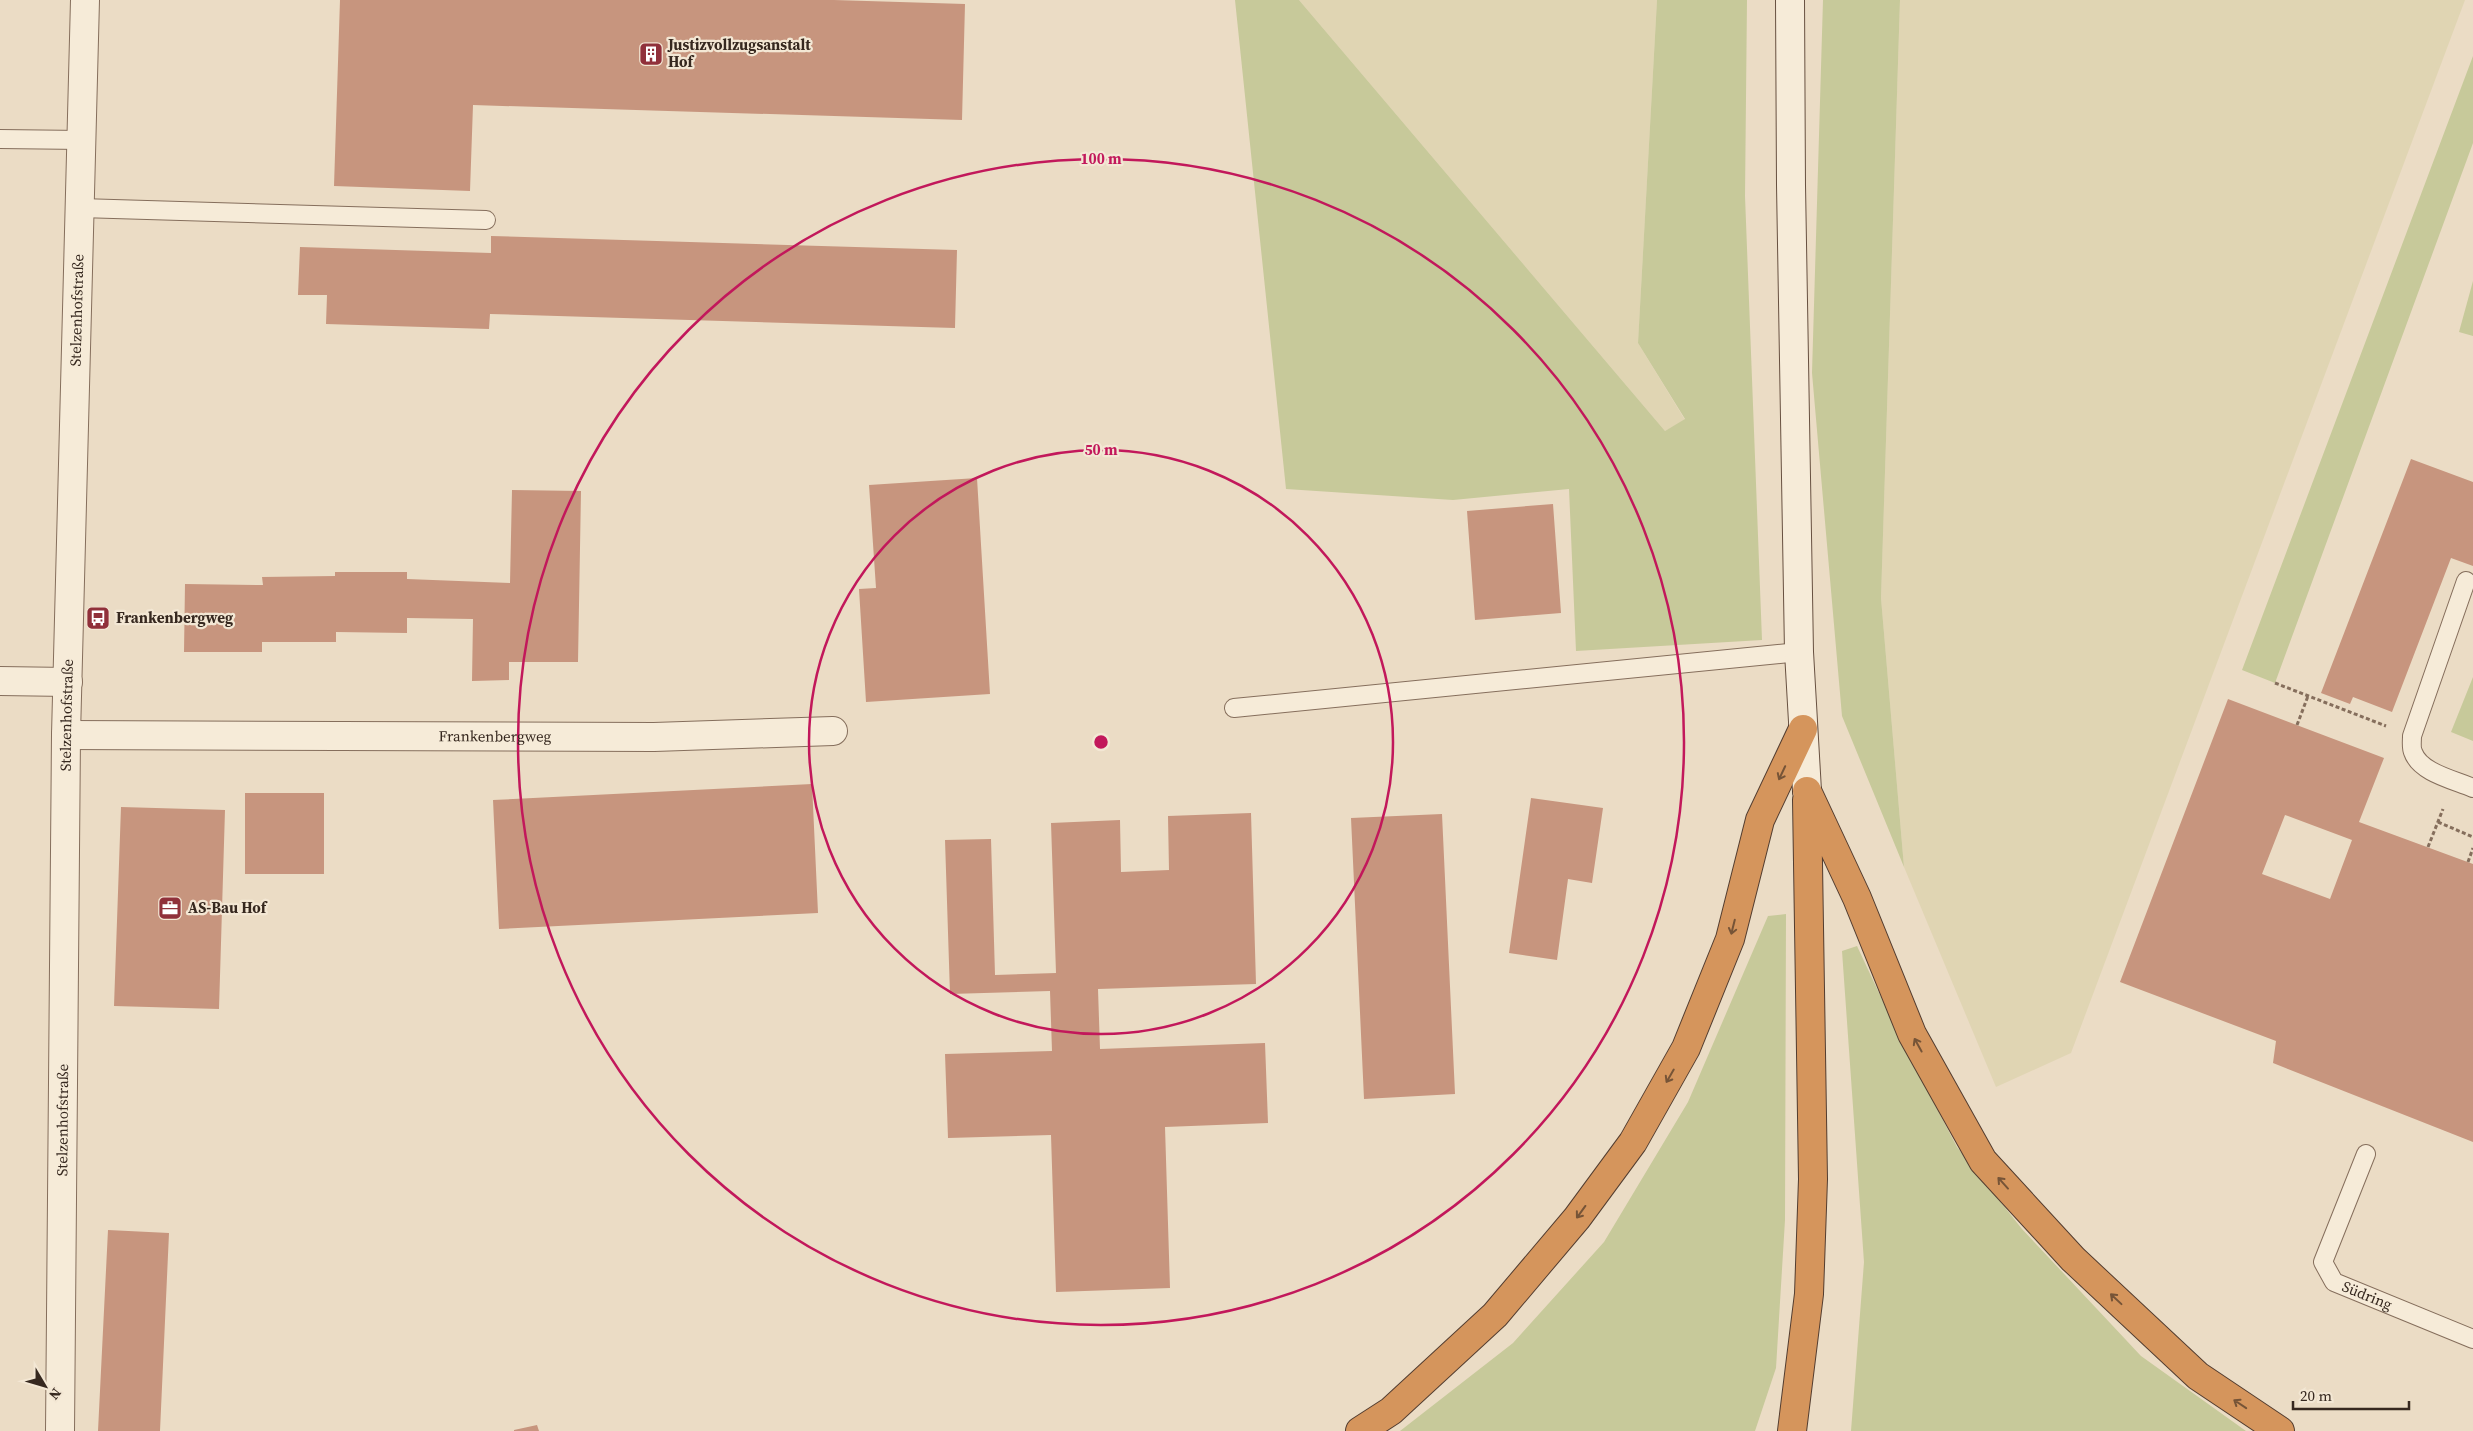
<svg xmlns="http://www.w3.org/2000/svg" width="2473" height="1431" font-family="'Source Serif 4',serif">
	<style>
		.farmland { fill: #e0d5b3 }
		.green { fill: #c7c99a }
		.building { fill: #c7957e; fill-rule: evenodd }
		.lines { fill: none; stroke-linecap: round; stroke-linejoin: round }
		.lane-casing { stroke: #856e5c; stroke-width: 20 }
		.street-casing { stroke: #856e5c; stroke-width: 30 }
		.secondary-casing { stroke: #675040; stroke-width: 30 }
		.highway-casing { stroke: #533d30; stroke-width: 30 }
		.path { stroke: #856e5c; stroke-width: 3; stroke-dasharray: 4 2.5; stroke-linecap: butt }
		.lane { stroke: #f6ebd8; stroke-width: 18 }
		.street { stroke: #f6ebd8; stroke-width: 28 }
		.secondary { stroke: #f6ebd8; stroke-width: 28 }
		.highway { stroke: #d5955c; stroke-width: 28 }
		.oneway { stroke: #765437 }
		.ring { fill: none; stroke: #c2185b; stroke-width: 2.5 }
		.labels { text-anchor: middle; stroke-width: 4.5; stroke-linejoin: round; paint-order: stroke }
		.poi-label { font-size: 15px; font-weight: bold; fill: #36281f; stroke: #f3e7d4; text-anchor: start }
		.street-label { font-size: 15px; fill: #36281f; stroke: #f3e7d4 }
		.centre { fill: #c2185b; stroke: #f3e7d4; stroke-width: 2.5 }
		.ring-label { font-size: 15px; text-anchor: middle; font-weight: bold; fill: #c2185b; stroke: #f3e7d4; stroke-width: 4.5; stroke-linejoin: round; paint-order: stroke }
	</style>
	<rect width="100%" height="100%" fill="#ebdcc5"/>
	<path class="farmland" d="M1299,0H1657L1638,343L1685,420L1665,431Z
		M1900,0H2465L2071,1053L1996,1087L1904,867L1881,598Z"/>
	<path class="green" d="M1235,0H1299L1665,431L1685,419L1638,343L1657,0H1747L1745,196L1762,640L1576,651L1569,489L1453,500L1286,489Z
		M1823,0H1900L1881,598L1904,867L1842,716L1812,373Z
		M2473,56V143L2275,683L2242,670Z
		M2473,281V336L2459,332Z
		M2473,677V741L2451,732Z
		M1786,914L1785,1220L1776,1368L1755,1431H1400L1513,1343L1604,1242L1688,1102L1768,916Z
		M1857,946L1902,1042L1957,1147L2022,1229L2141,1356L2246,1431H1851L1864,1262L1842,951Z"/>
	<path class="building" d="M340,0H834L965,4L962,120L473,105L470,191L334,186Z
		M491,236L957,250L955,328L490,314L489,329L326,324L327,295H298L300,247L491,253Z
		M2411,459L2473,482V566L2451,558L2392,712L2353,697L2350,704L2321,693Z
		M977,478L990,694L866,702L859,589L876,588L869,485Z
		M512,490L581,491L578,662H509V680L472,681L473,619L407,618V633L336,632V642H262V652H184L185,584L263,585L262,577L335,576V572H407V579L510,583Z
		M1553,504L1561,613L1475,620L1467,511Z
		M2228,699L2384,758L2359,822L2473,864V1142L2273,1063L2276,1041L2120,982ZM2285,815L2352,840L2330,899L2262,874Z
		M812,784L818,913L499,929L493,800Z
		M245,793H324V874H245Z
		M1531,798L1603,808L1592,883L1568,879L1557,960L1509,953Z
		M121,807L225,810L219,1009L114,1006Z
		M1251,813L1256,984L1098,989L1100,1049L1265,1043L1268,1123L1165,1127L1170,1288L1056,1292L1051,1135L948,1138L945,1054L1052,1051L1050,991L950,994L945,840L991,839L995,975L1056,973L1051,823L1120,820L1121,872L1169,870L1168,816Z
		M1442,814L1455,1094L1364,1099L1351,818Z
		M108,1230L169,1233L160,1431H98Z
		M537,1425L539,1431H514V1430Z"/>
	<g class="lines">
		<g class="lane-casing">
			<g id="lane">
				<path d="M0,139L82,140"/>
				<path d="M80,208L486,220"/>
				<path d="M2466,581L2412,736C2412,741 2411,748 2413,752C2420,773 2455,780 2473,788"/>
				<path d="M1234,708L1799,652"/>
				<path id="s1" d="M2366,1154L2323,1262L2334,1282L2473,1339"/>
			</g>
		</g>
		<g class="street-casing">
			<g id="street">
				<path d="M0,681L68,682"/>
				<path id="s2" d="M66,735L654,737L833,731"/>
				<path id="s3" d="M60,1431L66,735L85,0"/>
			</g>
		</g>
		<g class="secondary-casing">
			<path id="secondary" d="M1790,0L1791,185L1799,652L1807,791"/>
		</g>
		<g class="highway-casing">
			<path id="highway" d="M1807,791L1857,898L1912,1034L1983,1161L2073,1259L2198,1376L2280,1431
				M1360,1431L1391,1411L1495,1315L1577,1218L1633,1142L1686,1048L1730,939L1760,820L1803,729
				M1792,1431L1809,1294L1813,1179L1807,800"/>
		</g>
		<path class="path" d="M2275,683L2386,726
			M2297,725L2308,696
			M2438,822L2473,837
			M2428,847L2443,809
			M2468,862L2473,848"/>
		<use href="#lane" class="lane"/>
		<use href="#street" class="street"/>
		<use href="#secondary" class="secondary"/>
		<use href="#highway" class="highway"/>
	</g>
	<defs><path id="oneway-shaft" d="M-6 0H5M1.5-3L5.5 0L1.5 3" fill="none" stroke-width="1.6" stroke-linecap="round" stroke-linejoin="round" transform="scale(1.25)"/></defs>
	<g class="oneway">
		<use href="#oneway-shaft" transform="translate(1782 773) rotate(115)"/>
		<use href="#oneway-shaft" transform="translate(1733 927) rotate(104)"/>
		<use href="#oneway-shaft" transform="translate(1918 1045) rotate(-119)"/>
		<use href="#oneway-shaft" transform="translate(1670 1076) rotate(120)"/>
		<use href="#oneway-shaft" transform="translate(2003 1183) rotate(-132)"/>
		<use href="#oneway-shaft" transform="translate(1581 1212) rotate(126)"/>
		<use href="#oneway-shaft" transform="translate(2116 1299) rotate(-137)"/>
		<use href="#oneway-shaft" transform="translate(2240 1404) rotate(-146)"/>
	</g>
	<g class="ring">
		<circle cx="1101" cy="742" r="292"/>
		<circle cx="1101" cy="742" r="583"/>
	</g>
	<defs>
		<g id="building-square" transform="scale(1.25)"><rect x="-9" y="-9" width="18" height="18" rx="4" fill="#90303a" stroke="#f3e7d4"/><path d="M-4-6H4V6H1V3H-1V6H-4ZM-2.5-4.3h1.7v1.8h-1.7ZM.8-4.3h1.7v1.8H.8ZM-2.5-1h1.7V.8h-1.7ZM.8-1h1.7V.8H.8Z" fill="#fff"/></g>
		<g id="bus-square" transform="scale(1.25)"><rect x="-9" y="-9" width="18" height="18" rx="4" fill="#90303a" stroke="#f3e7d4"/><path d="M-5-6H5V4H4V6H2V4H-2V6H-4V4H-5ZM-3.5-4V0h7V-4ZM-3.5 1.2v1.5H-2V1.2ZM2 1.2v1.5H3.5V1.2Z" fill="#fff"/></g>
		<g id="office-square" transform="scale(1.25)"><rect x="-9" y="-9" width="18" height="18" rx="4" fill="#90303a" stroke="#f3e7d4"/><path d="M-6-3h4V-5.5h4V-3h4V5H-6ZM-1-4.5V-3h2v-1.5ZM-6 0V1H6V0Z" fill="#fff"/></g>
	</defs>
	<g fill-rule="evenodd">
		<use href="#building-square" x="651" y="54"/>
		<use href="#bus-square" x="98" y="618"/>
		<use href="#office-square" x="170" y="908"/>
	</g>
	<g class="labels">
		<g class="poi-label">
			<text x="668" y="50">Justizvollzugsanstalt<tspan x="668" dy="17">Hof</tspan></text>
			<text x="116" y="623">Frankenbergweg</text>
			<text x="188" y="913">AS-Bau Hof</text>
		</g>
		<g class="street-label">
			<text dy="5" stroke="none"><textPath href="#s3" startOffset="1121">Stelzenhofstraße</textPath></text>
			<text dy="5" stroke="none"><textPath href="#s3" startOffset="716">Stelzenhofstraße</textPath></text>
			<text dy="5" stroke="none"><textPath href="#s2" startOffset="429">Frankenbergweg</textPath></text>
			<text dy="5" stroke="none"><textPath href="#s3" startOffset="311">Stelzenhofstraße</textPath></text>
			<text dy="5" stroke="none"><textPath href="#s1" startOffset="175">Südring</textPath></text>
		</g>
	</g>
	<circle cx="1101" cy="742" r="8" class="centre"/>
	<g class="ring-label">
		<text x="1101" y="164">100 m</text>
		<text x="1101" y="455">50 m</text>
	</g>
	<g transform="translate(45 1386) rotate(128)" stroke="#f3e7d4" stroke-width="4" paint-order="stroke">
	<path d="M0-4L9 19L0 12L-9 19Z" fill="#36281f"/>
	<text y="-8" font-size="14" font-weight="bold" text-anchor="middle" fill="#36281f">N</text>
	</g>
	<path d="M2293 1401v8h116v-8" fill="none" stroke="#36281f" stroke-width="2.5"/>
	<text x="2300" y="1401" font-size="15" fill="#36281f" stroke="#f3e7d4" stroke-width="4" paint-order="stroke">20 m</text>
</svg>
